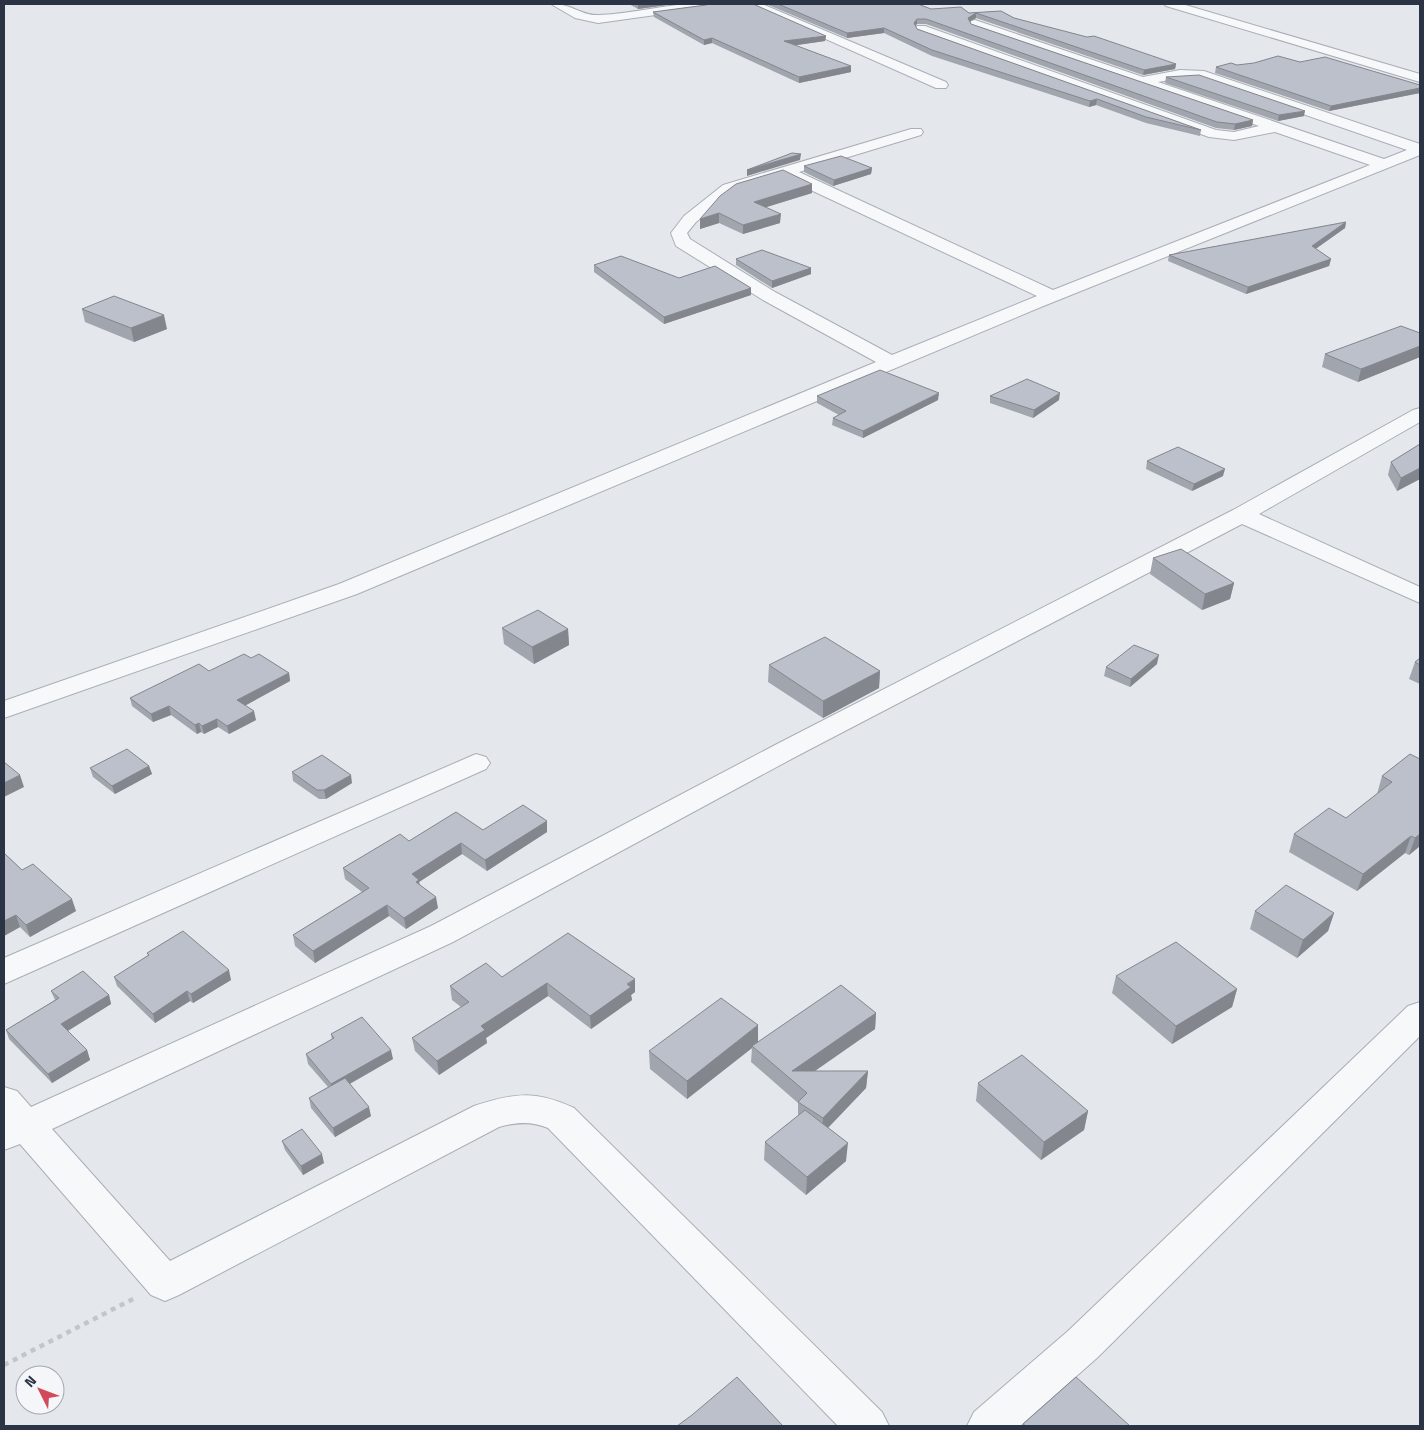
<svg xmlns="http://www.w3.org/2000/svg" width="1424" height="1430" font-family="'Titillium Web',sans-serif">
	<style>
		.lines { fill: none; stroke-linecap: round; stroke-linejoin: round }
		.minor-casing { stroke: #a9aeb7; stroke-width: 2 }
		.path { stroke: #c2c5cb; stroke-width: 4.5; stroke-dasharray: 5 5; stroke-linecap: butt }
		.minor { fill: #f7f8fa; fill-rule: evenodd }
		.wall { fill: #a1a5ae }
		.shaded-wall { fill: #83868d }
		.building { fill: #bbc0ca; stroke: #83868d }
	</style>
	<rect width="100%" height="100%" fill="#e4e7ec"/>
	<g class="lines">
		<g class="minor-casing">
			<path id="minor" d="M551,4C571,3 581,16 599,15C637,14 674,1 712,4L706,8L598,23L575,18Z
				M747,4H762L946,82L948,85L946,88H936Z
				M1164,4H1182L1420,74V82L1166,6Z
				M975,20L1143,77L1180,70L1204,71L1420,144V155L1041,307L357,594L4,718V701L339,584L876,362L763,300L676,246L671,233L684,216L723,185L911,129H921L923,132L921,135L799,172L1053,290L1370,165L1275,132L1234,140L1209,137L917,32L915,29L917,26H925L1216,130L1234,132L1259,126L971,27L969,24L971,21ZM1180,78H1198L1407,150L1384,159L1158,82ZM783,177L1037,296L892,355L775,292L690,239L687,233L696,222L735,191Z
				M1420,408V422L1259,514L1420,587V603L1242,524L797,756L453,942L52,1129L170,1261L474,1106C514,1093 535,1090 574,1108L882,1412L889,1426H838L548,1128C532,1121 516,1122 499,1127L179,1295L165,1301L151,1295L20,1144L4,1150V1087L17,1091L31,1107L431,926L777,744L1233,510L1413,410Z
				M476,754L486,757L490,763L486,769L4,984V958Z
				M1420,1002V1036L1098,1357L1020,1426H967L974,1412L1068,1331L1408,1006Z"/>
		</g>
		<path class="path" d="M4,1365L135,1298"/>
		<use href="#minor" class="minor"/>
	</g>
	<path class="wall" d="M629,4H674L638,9Z
		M766,4H918L931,9L969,13L1001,11L1014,18L1176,64L1175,69L1143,75L976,18L970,22L971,24L1253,120L1252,126L1234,130L1216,128L926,24H917L915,26L917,29L1201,130L1200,136L1146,123L1096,105L1089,107L932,56L884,33L847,38Z
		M706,5L826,36L825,41L795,45L851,72L799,83L712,43L704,45L654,17L653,12Z
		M1300,62L1420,85V93L1329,111L1215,73L1216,67L1237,65Z
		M1166,77L1304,116L1278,121L1165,83Z
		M804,166L872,168L871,174L833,186L804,172Z
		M812,184V193L766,207L780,223L743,234L719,223L700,229V219Z
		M1346,222L1345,228L1315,249L1331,259L1329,266L1246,294L1168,261L1169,255Z
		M736,259L811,268V274L772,288L736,265Z
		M594,265L679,278L751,288V295L664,324L594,272Z
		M82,309L167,329L134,342L85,322Z
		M1420,333V357L1358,382L1322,367L1325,354Z
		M817,396L938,400L863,438L832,425L833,418L839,415L817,403Z
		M990,396L1059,400L1033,418L990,403Z
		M1420,444V479L1397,491L1388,475L1391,462Z
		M1147,461L1223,476L1192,491L1146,469Z
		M1153,558L1234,583L1230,599L1202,610L1150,574Z
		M502,628L568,629L569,645L534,664L504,644Z
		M251,658L289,673L290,681L245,705L256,720L229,734L218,727L204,734L201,732L197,734L171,715L153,722L132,706L130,698Z
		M1420,658V684L1409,679L1415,662Z
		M1157,664L1130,687L1104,676L1106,667Z
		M769,665L880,671L879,688L823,718L768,682Z
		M1410,754L1420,846L1409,855L1405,853L1357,891L1289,852L1294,834L1346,818L1377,794L1382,776Z
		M149,766L152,774L115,794L93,777L90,768Z
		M292,772L352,783L326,799H319L293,781Z
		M547,821V832L487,871L462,854L419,882L420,885L438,908L406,929L389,916L315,963L295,946L293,935L362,892L345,879L343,868L409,841Z
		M4,853L22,870L76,911L30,937L20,927L4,936Z
		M1255,911L1334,913L1328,931L1297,958L1250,929Z
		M147,953L231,980L193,1003L190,1001L155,1023L117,986L114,977L148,956Z
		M1116,976L1237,989L1232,1007L1172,1044L1112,993Z
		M502,977L635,979V992L631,995L632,1000L591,1029L548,996L486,1038L487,1043L439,1075L415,1051L412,1038L461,1007L452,1000L450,986Z
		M51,991L109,995L111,1004L68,1031L87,1050L90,1060L52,1083L9,1039L6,1030L55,1000Z
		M876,1013L875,1029L815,1071H868L866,1088L828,1128L846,1161L806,1195L764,1160L765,1142L798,1116V1103L751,1062L752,1048L687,1099L650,1069L649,1051L758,1042Z
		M331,1034L393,1059L350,1084L371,1116L335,1137L311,1108L309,1098L328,1087L308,1064L306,1054L332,1040Z
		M978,1083L1088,1111L1084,1130L1041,1160L976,1101Z
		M282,1141L324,1163L303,1175L285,1150Z"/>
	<path class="shaded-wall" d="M638,4H674L638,9Z
		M976,13V18L967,23L968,18Z
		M917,19V24L913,28L914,23Z
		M884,28V33L847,38V33Z
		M826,36L825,41L784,47V41Z
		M712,38V43L704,45V40Z
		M1176,64L1175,69L1143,75L1144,70Z
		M851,66V72L799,83V77Z
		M1420,88V93L1329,111L1331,106Z
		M1097,99L1096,105L1089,107L1090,101Z
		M1305,111L1304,116L1278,121L1279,115Z
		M1253,120L1252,126L1234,130L1235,124Z
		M801,154L800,160L747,176V170Z
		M872,168L871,174L833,186L834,180Z
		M812,184V193L754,211V202Z
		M719,213V223L700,229V219Z
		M781,214L780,223L743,234V225Z
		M1346,222L1345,228L1310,253L1312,246Z
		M1331,259L1329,266L1246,294L1248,287Z
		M811,268V274L772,288V281Z
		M751,288V295L664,324V317Z
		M164,315L167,329L134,342L131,328Z
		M1420,346V357L1358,382L1361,369Z
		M939,393L938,400L863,438V431Z
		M1060,393L1059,400L1033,418L1034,410Z
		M1420,468V479L1397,491L1401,478Z
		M1225,469L1223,476L1192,491L1194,484Z
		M1234,583L1230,599L1202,610L1205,594Z
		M568,629L569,645L534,664L532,647Z
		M1159,655L1157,664L1130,687L1131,679Z
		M880,671L879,688L823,718V701Z
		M289,673L290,681L239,709L237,700Z
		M169,706L171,715L153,722L151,714Z
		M254,711L256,720L229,734L227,726Z
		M217,719L218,727L204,734L202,726Z
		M199,723L201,732L197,734L195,725Z
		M149,766L152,774L115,794L112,786Z
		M20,775L24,787L4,797V783Z
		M351,775L352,783L326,799L324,790Z
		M547,821V832L487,871L485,860Z
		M1420,834V846L1409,855L1415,838Z
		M1411,836L1405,853L1357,891L1363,874Z
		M461,843L462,854L419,882L421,891L412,874Z
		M436,897L438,908L406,929L404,918Z
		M72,899L76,911L30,937L26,925Z
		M387,905L389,916L315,963L313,951Z
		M1334,913L1328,931L1297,958L1303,940Z
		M16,915L20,927L4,936V921Z
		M229,970L231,980L193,1003L191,994Z
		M635,979V992L631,995L632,1000L591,1029L590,1016Z
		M547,983L548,996L486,1038L487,1043L439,1075L437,1061L481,1026Z
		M1237,989L1232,1007L1172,1044L1176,1026Z
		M187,991L190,1001L155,1023L153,1014Z
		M109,995L111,1004L64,1033L61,1024Z
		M876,1013L875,1029L796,1084L792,1071Z
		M758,1025V1043L752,1046V1048L687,1099V1081Z
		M87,1050L90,1060L52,1083L48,1074Z
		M391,1050L393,1059L333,1093L331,1084Z
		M868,1071L866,1088L822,1134L823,1118Z
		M369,1107L371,1116L335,1137L333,1128Z
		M1088,1111L1084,1130L1041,1160L1044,1142Z
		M848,1143L846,1161L806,1195L807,1177Z
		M322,1154L324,1163L303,1175L301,1166Z"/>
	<path class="building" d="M708,4H753L826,36L784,41L851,66L799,77L712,38L704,40L653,12L706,5Z
		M778,4H918L931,9L961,7L969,13L1001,11L1014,18L1087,37L1094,36L1176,64L1144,70L976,13L968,18L971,24L1253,120L1235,124L1217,122L926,19H917L914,23L917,29L1201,130L1146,117L1097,99L1090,101L932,50L884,28L847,33Z
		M1278,56L1300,62L1325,57L1420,85V88L1331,106L1216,67L1231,63L1237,65L1254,63Z
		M1199,75L1305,111L1279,115L1166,77Z
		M792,153L801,154L747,170Z
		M841,156L872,168L834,180L804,166Z
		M783,170L812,184L754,202L781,214L743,225L719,213L700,219L720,196L736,184Z
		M1346,222L1312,246L1331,259L1248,287L1169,255Z
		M762,250L811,268L772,281L736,259Z
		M621,256L679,278L715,266L751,288L664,317L594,265Z
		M114,296L164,315L131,328L82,309Z
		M1401,326L1420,333V346L1361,369L1325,354Z
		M880,370L939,393L863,431L833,418L846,411L817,396Z
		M1027,379L1060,393L1034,410L990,396Z
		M1420,444V468L1401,478L1391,462Z
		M1178,447L1225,469L1194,484L1147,461Z
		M1181,549L1234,583L1205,594L1153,558Z
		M538,610L568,629L532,647L502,628Z
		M825,637L880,671L823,701L769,665Z
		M1134,645L1159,655L1131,679L1106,667Z
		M244,654L251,658L259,654L289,673L237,700L254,711L227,726L217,719L202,726L199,723L195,725L169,706L151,714L130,698L199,664L209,671Z
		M1420,658V665L1415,662Z
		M127,749L149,766L112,786L90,768Z
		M1410,754L1420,759V834L1415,838L1411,836L1363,874L1294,834L1329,808L1346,818L1392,782L1382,776Z
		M322,755L351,775L324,790H317L292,772Z
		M4,762L20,775L4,783Z
		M523,805L547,821L485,860L461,843L412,874L419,880L416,882L436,897L404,918L387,905L313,951L293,935L369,888L343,868L400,834L409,841L456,812L483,830Z
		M4,853L22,870L33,864L72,899L26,925L16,915L4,921Z
		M1286,885L1334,913L1303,940L1255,911Z
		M183,931L229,970L191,994L187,991L153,1014L114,977L149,955L147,953Z
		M568,933L635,979L627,984L631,987L590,1016L547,983L481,1026L485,1030L437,1061L412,1038L469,1002L450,986L486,963L502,977Z
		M1176,942L1237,989L1176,1026L1116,976Z
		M83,971L109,995L61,1024L87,1050L48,1074L6,1030L59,998L51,991Z
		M841,985L876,1013L792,1071H868L823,1118L798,1102L807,1093L752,1046Z
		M721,998L758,1025L687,1081L649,1051Z
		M362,1017L391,1050L331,1084L306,1054L334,1038L331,1034Z
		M1022,1055L1088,1111L1044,1142L978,1083Z
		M345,1078L369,1107L333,1128L309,1098Z
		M805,1110L848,1143L807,1177L765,1142Z
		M302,1129L322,1154L301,1166L282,1141Z
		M737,1377L783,1426H677L692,1415Z
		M1076,1377L1130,1426H1026L1023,1424Z"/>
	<rect width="1424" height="1430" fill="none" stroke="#2b3445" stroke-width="10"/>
	<g transform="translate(40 1390) rotate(312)"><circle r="24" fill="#f4f6f9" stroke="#a4a8b1"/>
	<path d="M0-4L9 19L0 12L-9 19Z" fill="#d1495b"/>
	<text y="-8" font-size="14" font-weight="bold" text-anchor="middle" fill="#2b3445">N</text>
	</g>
</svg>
